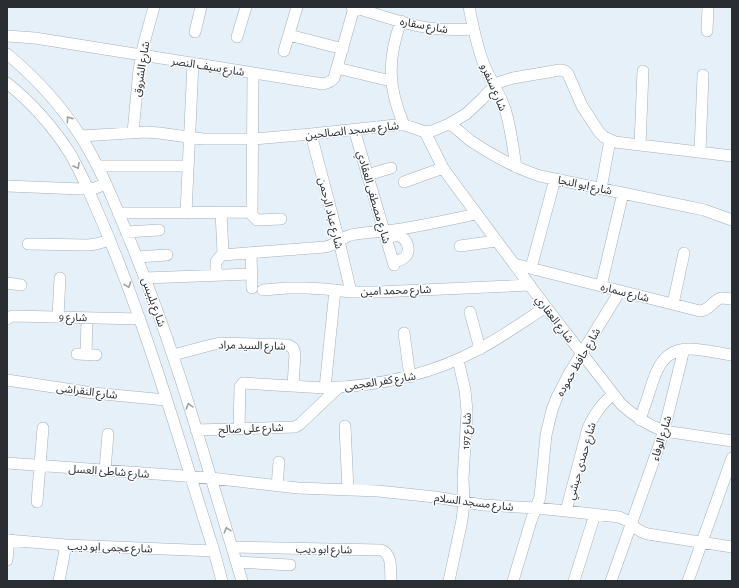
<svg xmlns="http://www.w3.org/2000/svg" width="739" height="588" font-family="'Alegreya Sans','Noto Sans Arabic',sans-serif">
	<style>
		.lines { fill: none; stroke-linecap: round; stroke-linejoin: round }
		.minor-casing { stroke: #a6b0b8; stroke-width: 12 }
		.minor { stroke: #fff; stroke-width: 11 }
		.oneway { stroke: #9fa0a2 }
		.labels { text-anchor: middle; stroke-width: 3; stroke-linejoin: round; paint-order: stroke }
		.street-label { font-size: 11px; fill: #2a2d31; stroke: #fafcfe }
	</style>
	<rect width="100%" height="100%" fill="#e6f0f9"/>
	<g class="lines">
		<g class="minor-casing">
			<path id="minor" d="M352,7C374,13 395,21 418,26C436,30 455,30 473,29
				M469,7C473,27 477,48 485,67C491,81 500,94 505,109C511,128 513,148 516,167
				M401,21C387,60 388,88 404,125
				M707,31L708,7
				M195,32L201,7
				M289,35L343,49
				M7,36L35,38L323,84C328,83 331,82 334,78L354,8
				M237,37L246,7
				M284,51L297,7
				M7,54C36,78 61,105 81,137C102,170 116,207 131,243C156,304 177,365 196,428C211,479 227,530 242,581
				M337,68L391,81
				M253,73L252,215L257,220L281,219
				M7,83C32,103 54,128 71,155C81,173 89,191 97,210C111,242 124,275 136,309C165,388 188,470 214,551L222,581
				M449,124C456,127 464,136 471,141C492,155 515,168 540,176L690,207L704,210L732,220
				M354,129L394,265
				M133,132L139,70L144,43L154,7
				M425,132L443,168L453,182L546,307L621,404C634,416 647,425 664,431L732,441
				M311,134L339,241L351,292
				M81,136L146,132L159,133L203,139H253L311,134L396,125H404L411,127L425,132L432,131L449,124L466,114L481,100L494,86L500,82L513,78L560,70L565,71L568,74L582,106L599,132L604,137L615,142L732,156
				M640,145L643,71
				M700,152L703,75
				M98,166H188
				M367,175L391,168
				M404,182L443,168
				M7,186L81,189L95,188L106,184
				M601,189L610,140
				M118,213L252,212
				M186,213L193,63
				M126,232L159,230
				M386,239C390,237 395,235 399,236C408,239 411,251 405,257C402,260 397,261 393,262
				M28,244L88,245L96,244L110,240
				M460,246L496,241
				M251,253L252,288
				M222,255L325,247C336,245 341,238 351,235C365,232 379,232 394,230C421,226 449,220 476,214
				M137,257L167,255
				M514,264L700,311C711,310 713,299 722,298C725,298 729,299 732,299
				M531,268L555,179
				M216,275V262L223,253L221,212
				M145,278L251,274
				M7,283L21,285
				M601,286L623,193
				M263,290L287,288H306L325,289L351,292H378L530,285
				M673,304L684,253
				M470,312L480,349
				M58,317L60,278
				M7,319L9,317L13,316L140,319
				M404,333L410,377
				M77,354L96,355
				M86,355L87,318
				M173,355L207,346L220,343L288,345L293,348L295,354L293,386
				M7,380L93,393L166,400
				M325,388L335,290
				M640,420C643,410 647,400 650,390C656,370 663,349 689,349C702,349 719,353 732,355
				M345,426L348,490
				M239,428L240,387L243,383L325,388C379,386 431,375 479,349C502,337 524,321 546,307
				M196,430L295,427L300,424L339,387
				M7,463L211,478L298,488L378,491L435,497L483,505L536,508L566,511L619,517L628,521L637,529L642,532L648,534L732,547
				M105,470L108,434
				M277,486L279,462
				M37,502L43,428
				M566,511L588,428C595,413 601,405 613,394
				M7,540L66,545L214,551
				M232,547L381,550C393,554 390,570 391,581
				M7,560L9,540
				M237,562L290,565
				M59,581L66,545
				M449,581L462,520L464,502L463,479L467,411L465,390L458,360
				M513,581L531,521L540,497L546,435L552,410L557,397L569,374L620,291
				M574,581L595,514
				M611,581L660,443L667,418L684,349
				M688,581L732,458"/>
		</g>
		<use href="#minor" class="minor"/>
	</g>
	<defs><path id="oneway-chevron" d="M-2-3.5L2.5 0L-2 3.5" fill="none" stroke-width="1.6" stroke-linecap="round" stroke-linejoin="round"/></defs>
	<g class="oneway">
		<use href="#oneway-chevron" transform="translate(69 119) rotate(-125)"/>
		<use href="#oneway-chevron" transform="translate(77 166) rotate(60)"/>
		<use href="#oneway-chevron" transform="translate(128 285) rotate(70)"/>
		<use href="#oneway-chevron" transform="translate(189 406) rotate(-107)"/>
		<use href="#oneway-chevron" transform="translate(227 530) rotate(-107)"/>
	</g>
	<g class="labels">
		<g class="street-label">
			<text transform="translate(424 25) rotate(10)" y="4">شارع سقاره</text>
			<text transform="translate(208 66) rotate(9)" y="4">شارع سيف النصر</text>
			<text transform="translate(141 69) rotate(-81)" y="4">شارع الشروق</text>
			<text transform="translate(494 87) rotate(67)" y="4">شارع سنفرو</text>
			<text transform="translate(352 130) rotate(-6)" y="4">شارع مسجد الصالحين</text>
			<text transform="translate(585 185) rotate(12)" y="4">شارع ابو النجا</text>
			<text transform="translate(374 197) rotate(74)" y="4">شارع مصطفى العقادي</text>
			<text transform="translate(331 213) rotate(76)" y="4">شارع عباد الرحمن</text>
			<text transform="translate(396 290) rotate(-2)" y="4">شارع محمد امين</text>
			<text transform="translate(625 292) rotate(14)" y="4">شارع سماره</text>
			<text transform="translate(154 302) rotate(70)" y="4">شارع بلبيس</text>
			<text transform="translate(73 317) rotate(1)" y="4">شارع 9</text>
			<text transform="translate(555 319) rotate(53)" y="4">شارع العقاري</text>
			<text transform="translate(252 345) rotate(1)" y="4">شارع السيد مراد</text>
			<text transform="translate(578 362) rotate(-60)" y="4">شارع حافظ حموده</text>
			<text transform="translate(380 381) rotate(-9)" y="4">شارع كفر العجمى</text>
			<text transform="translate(87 391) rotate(7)" y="4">شارع النقراشى</text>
			<text transform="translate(251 428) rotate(-2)" y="4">شارع على صالح</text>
			<text transform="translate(466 431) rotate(-87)" y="4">شارع 197</text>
			<text transform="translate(661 438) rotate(-73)" y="4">شارع الوفاء</text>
			<text transform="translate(581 461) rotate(-74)" y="4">شارع حمدى حبشي</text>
			<text transform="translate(109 471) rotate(4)" y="4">شارع شاطئ العسل</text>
			<text transform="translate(474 502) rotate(7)" y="4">شارع مسجد السلام</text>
			<text transform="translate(110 547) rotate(2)" y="4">شارع عجمى ابو ديب</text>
			<text transform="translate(324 549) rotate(1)" y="4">شارع ابو ديب</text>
		</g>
	</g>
	<rect width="739" height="588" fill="none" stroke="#2a2d31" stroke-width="16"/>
</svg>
